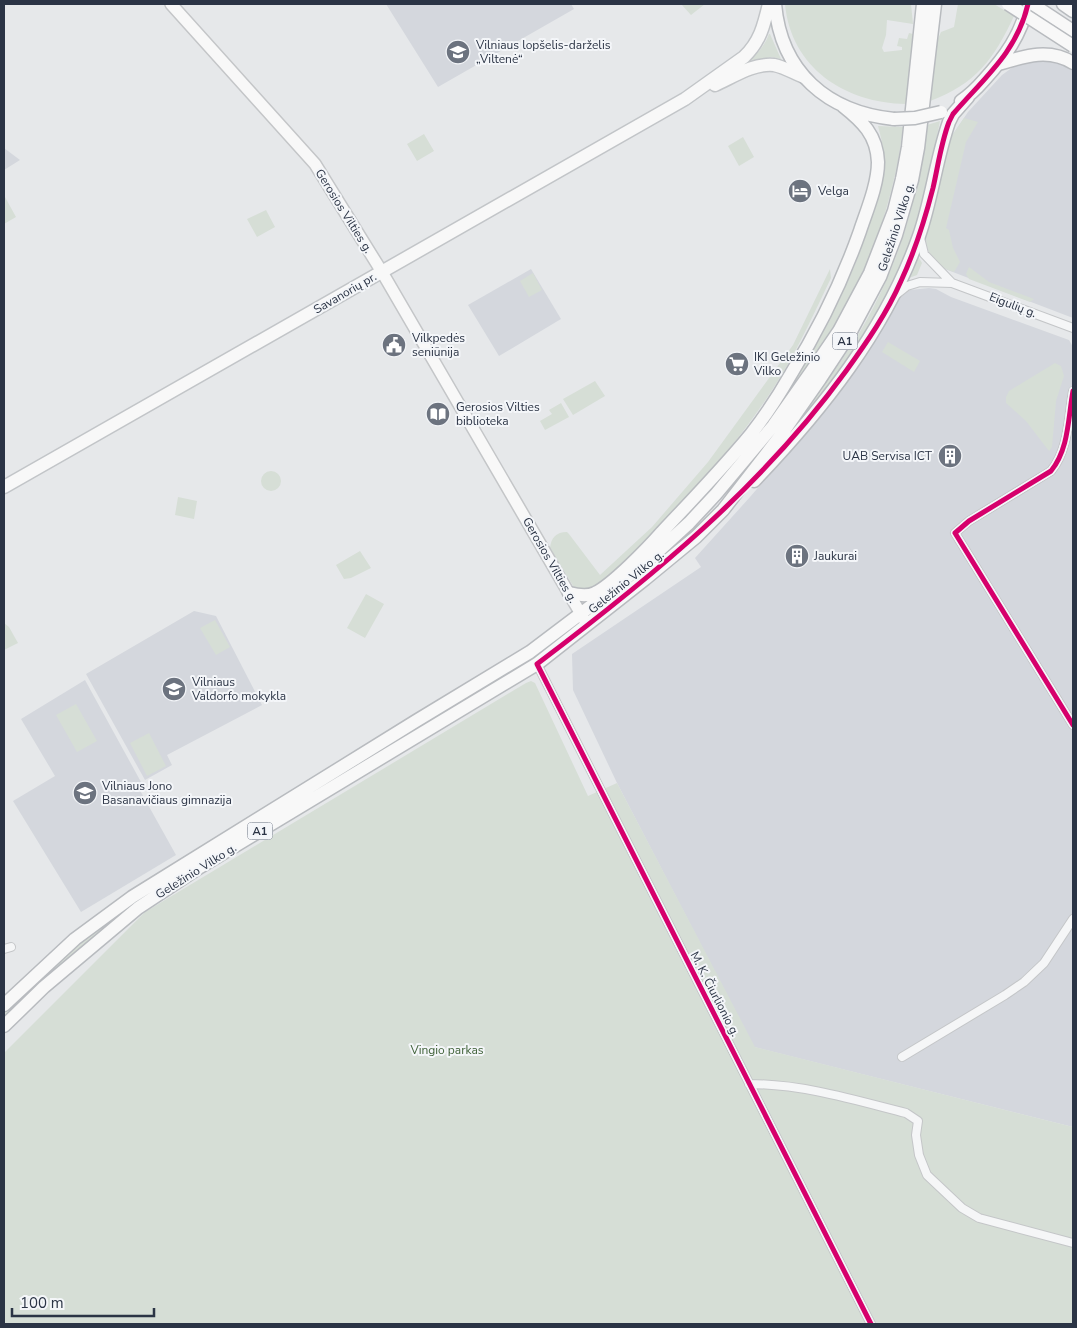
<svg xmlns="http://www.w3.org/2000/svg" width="1077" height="1328" font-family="'Nunito Sans',sans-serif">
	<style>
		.built { fill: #d4d7dd }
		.green { fill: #d6ded6 }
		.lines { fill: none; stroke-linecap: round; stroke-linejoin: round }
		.minor-casing { stroke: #c4c6c8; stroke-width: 10 }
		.secondary-casing { stroke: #c4c6c8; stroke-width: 14 }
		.primary-casing { stroke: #c2c5c8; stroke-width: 15 }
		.trunk-casing { stroke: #b8bbbf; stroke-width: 15 }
		.minor { stroke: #f5f6f7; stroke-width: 8 }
		.secondary { stroke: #f8f8f8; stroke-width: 11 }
		.primary { stroke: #f8f8f8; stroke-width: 12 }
		.trunk { stroke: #f8f8f8; stroke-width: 12 }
		.trunk-bridge-casing { stroke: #b8bbbf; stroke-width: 15; stroke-linecap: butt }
		.trunk-bridge { stroke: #f8f8f8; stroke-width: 12 }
		.cycleway-casing { stroke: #f4f6f9; stroke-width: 8 }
		.cycleway { stroke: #d6006c; stroke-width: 5 }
		.labels { text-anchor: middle; stroke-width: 4; stroke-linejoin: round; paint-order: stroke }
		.shield { fill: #f4f6f9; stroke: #676e7b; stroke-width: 1 }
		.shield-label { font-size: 11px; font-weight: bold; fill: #2b3445 }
		.poi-label { font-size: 12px; fill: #2b3445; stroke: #f4f6f9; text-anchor: start }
		.street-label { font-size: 12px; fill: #2b3445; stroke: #f4f6f9 }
		.park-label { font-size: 12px; fill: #3f6138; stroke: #f4f6f9 }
	</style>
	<rect width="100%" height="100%" fill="#e6e8ea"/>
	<path class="built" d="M386,4H571L574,9L438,87Z
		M1045,60L1059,63L1073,71V318L945,269L932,256L926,247V238L948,148L953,134L968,112L1002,75L1013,67L1030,61Z
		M4,148L20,160L4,170Z
		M531,269L561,319L499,356L468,305Z
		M929,288L936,289L951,297L1069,340L1073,347V1127L754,1047L617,783L573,690L572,654L701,567L695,558L750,497L820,416L873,344L899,298L910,290Z
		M194,611L216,616L262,705L167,755L172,765L145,780L86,674Z
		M85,680L141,782L137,785L176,855L81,912L13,801L55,776L21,719Z"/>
	<path class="green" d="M681,4H705L691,15Z
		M785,4H911L913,24L887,20L886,35L882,48L884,52L902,50V47L897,46L899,38L907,39L909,33L913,34L906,104C845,103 791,68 785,4Z
		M958,4H994L1014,16C994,59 976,84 930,101L935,55L936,43L941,32L954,27Z
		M769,34H770L781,59L772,57L749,61C758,53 765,45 769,34Z
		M964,118L978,122L966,142L946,228L949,230L953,248L960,262L954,272C938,268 926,254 926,238L948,148L953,134Z
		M940,121L928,180L911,239L895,284L849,359L798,425L767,459C803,411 844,364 872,310C903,251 919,191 927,125Z
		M878,126L903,127C896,188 877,248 848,302C826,343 796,381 769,420C814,350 858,279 876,197C878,185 883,172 884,160C884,149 881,137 878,126Z
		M424,134L434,151L417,161L407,144Z
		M743,137L754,157L739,166L728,146Z
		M5,197L16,217L4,224V198Z
		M266,210L275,227L257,237L247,219Z
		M918,256L922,263L917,275L909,278Z
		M969,267L989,282L1034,299L1030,302L969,279L966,274Z
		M830,269L831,278C815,311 800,345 781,376C732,456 665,523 598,588L589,591L575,589L550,548C551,538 556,532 567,532L569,534L600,575L652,527L708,462L793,345Z
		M533,273L542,290L529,297L520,281Z
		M888,342L920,361L914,372L882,352Z
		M1055,363L1061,366L1064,376L1056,401L1052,447L1049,451L1026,421L1006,403V397L1009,391Z
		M595,381L605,396L573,415L563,399Z
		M561,403L569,417L545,430L540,421L552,414L549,410Z
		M261 481a10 10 0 1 1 20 0a10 10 0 1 1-20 0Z
		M178,497L197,501L194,519L175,515Z
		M360,551L371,568L351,578L344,579L336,565Z
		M366,594L384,604L365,638L347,628Z
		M215,620L230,647L216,655L200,628Z
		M4,623L9,627L18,643L4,650Z
		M531,681L535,683L588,796L617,783L755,1047L1073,1127V1324H4V1053L145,912L526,683Z
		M76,704L97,741L77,752L56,715Z
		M149,733L166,766L147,776L130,743Z
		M132,905L72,954L4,1018V1009C44,971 86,935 132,905Z"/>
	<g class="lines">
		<g class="minor-casing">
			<path id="minor" d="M920,238L924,254L952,283
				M897,294L907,286L920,282L952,283L1073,328
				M1073,391C1068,418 1069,449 1051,471L969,521L955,533L1073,725
				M537,664L871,1324
				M4,949L11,947
				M902,1057L1005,995L1024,982L1044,963L1073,919
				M749,1084C803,1084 855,1100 906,1113L918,1121L916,1135L919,1155L927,1175L962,1208L979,1218L1073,1243"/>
		</g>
		<g class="secondary-casing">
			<path id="secondary" d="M171,4L315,164L382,272L585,621"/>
		</g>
		<g class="primary-casing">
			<path id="primary" d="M715,85C733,77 753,63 774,65C784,67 794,73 804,77
				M4,487L685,99L744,57C760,42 764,25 769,4"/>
		</g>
		<g class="trunk-casing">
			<path id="trunk" d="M775,4C781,72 827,112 894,119
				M1032,4L1073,31
				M1063,4L1073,11
				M999,64C1025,56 1049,48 1073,63
				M961,101C970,95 977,88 984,80C1005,57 1021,35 1028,4
				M754,481C822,410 886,330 919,236C932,199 936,159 949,122L953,114L968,97
				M569,593C577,595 587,597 595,593C612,585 648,548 662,532C692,500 723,468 751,434C766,415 779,395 791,374C819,329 842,282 860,231C867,210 878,184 878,162C877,135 862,121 843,106
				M4,1005L75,939L132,897L416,721L530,652L608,593L653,556L689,523L716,494L773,426L811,372L839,331L870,273L894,211L902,179L908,147L923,4
				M4,1026L44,987L138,908L200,867L537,664L645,579L696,537L723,510L781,435L820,379L849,335L880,277L896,235L912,180L918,148L935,4"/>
		</g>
		<use href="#minor" class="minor"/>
		<use href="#secondary" class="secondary"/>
		<use href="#primary" class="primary"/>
		<use href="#trunk" class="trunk"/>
		<g class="trunk-bridge-casing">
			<path id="trunk-bridge" d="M1008,4L1073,46
				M894,119L915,118L941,112"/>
		</g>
		<use href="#trunk-bridge" class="trunk-bridge"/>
		<g class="cycleway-casing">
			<path id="cycleway" d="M1073,391C1068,418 1069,449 1051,471L969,521L955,533L1073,725
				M871,1324L537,664C652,577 761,488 846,371C867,342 887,313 901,281C915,251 925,219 933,188C938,166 941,143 949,122L953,114C984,78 1017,52 1028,4"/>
		</g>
		<use href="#cycleway" class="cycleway"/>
	</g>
	<defs>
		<g id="school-disc" transform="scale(1.25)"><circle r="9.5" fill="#6c737f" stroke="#f4f6f9"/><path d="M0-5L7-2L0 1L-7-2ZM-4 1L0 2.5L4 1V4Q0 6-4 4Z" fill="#fff"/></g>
		<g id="hotel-disc" transform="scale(1.25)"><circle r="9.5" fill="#6c737f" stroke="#f4f6f9"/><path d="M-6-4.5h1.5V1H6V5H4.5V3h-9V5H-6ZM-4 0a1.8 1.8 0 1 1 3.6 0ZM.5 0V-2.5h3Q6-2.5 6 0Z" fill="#fff"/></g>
		<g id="civic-disc" transform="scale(1.25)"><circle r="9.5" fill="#6c737f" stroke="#f4f6f9"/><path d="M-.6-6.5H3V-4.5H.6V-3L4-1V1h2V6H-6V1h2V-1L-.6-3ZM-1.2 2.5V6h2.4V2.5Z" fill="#fff"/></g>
		<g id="supermarket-disc" transform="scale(1.25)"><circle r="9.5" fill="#6c737f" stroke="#f4f6f9"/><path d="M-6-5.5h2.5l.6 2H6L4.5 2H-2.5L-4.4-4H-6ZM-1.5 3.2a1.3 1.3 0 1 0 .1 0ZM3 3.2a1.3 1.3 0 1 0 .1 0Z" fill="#fff"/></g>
		<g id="library-disc" transform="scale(1.25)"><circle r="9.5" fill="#6c737f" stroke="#f4f6f9"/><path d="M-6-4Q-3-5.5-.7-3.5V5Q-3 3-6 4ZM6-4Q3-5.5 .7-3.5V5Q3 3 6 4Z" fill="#fff"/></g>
		<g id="building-disc" transform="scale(1.25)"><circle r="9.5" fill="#6c737f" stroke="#f4f6f9"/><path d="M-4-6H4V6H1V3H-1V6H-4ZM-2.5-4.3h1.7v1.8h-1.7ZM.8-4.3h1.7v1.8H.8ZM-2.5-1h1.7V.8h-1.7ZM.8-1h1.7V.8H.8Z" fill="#fff"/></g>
	</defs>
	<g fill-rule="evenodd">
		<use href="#school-disc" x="458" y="52"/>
		<use href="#hotel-disc" x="800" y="191"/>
		<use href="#civic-disc" x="394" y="345"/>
		<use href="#supermarket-disc" x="737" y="364"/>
		<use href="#library-disc" x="438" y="414"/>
		<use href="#building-disc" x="950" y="456"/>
		<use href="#building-disc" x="797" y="556"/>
		<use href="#school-disc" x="174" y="689"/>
		<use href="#school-disc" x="85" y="793"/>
	</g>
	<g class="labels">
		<g class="shield">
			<rect x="832.5" y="332.5" width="25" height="17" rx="4"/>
			<rect x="247.5" y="822.5" width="25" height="17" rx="4"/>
		</g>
		<g class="shield-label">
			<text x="845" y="345">A1</text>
			<text x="260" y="835">A1</text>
		</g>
		<g class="poi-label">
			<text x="476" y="49">Vilniaus lopšelis-darželis<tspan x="476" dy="14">„Viltenė“</tspan></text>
			<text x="818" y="195">Velga</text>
			<text x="412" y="342">Vilkpedės<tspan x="412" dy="14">seniūnija</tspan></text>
			<text x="754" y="361">IKI Geležinio<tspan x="754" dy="14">Vilko</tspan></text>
			<text x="456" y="411">Gerosios Vilties<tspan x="456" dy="14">biblioteka</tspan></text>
			<text x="932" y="460" text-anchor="end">UAB Servisa ICT</text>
			<text x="814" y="560">Jaukurai</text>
			<text x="192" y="686">Vilniaus<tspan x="192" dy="14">Valdorfo mokykla</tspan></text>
			<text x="102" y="790">Vilniaus Jono<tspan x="102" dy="14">Basanavičiaus gimnazija</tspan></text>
		</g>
		<g class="street-label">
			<text transform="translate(344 211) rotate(58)" y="4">Gerosios Vilties g.</text>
			<text transform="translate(896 227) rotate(-72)" y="4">Geležinio Vilko g.</text>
			<text transform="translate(345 293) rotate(-30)" y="4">Savanorių pr.</text>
			<text transform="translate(1013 305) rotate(21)" y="4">Eigulių g.</text>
			<text transform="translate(550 560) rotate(60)" y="4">Gerosios Vilties g.</text>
			<text transform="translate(626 582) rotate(-39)" y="4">Geležinio Vilko g.</text>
			<text transform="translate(196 871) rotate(-32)" y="4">Geležinio Vilko g.</text>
			<text transform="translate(715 994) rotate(63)" y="4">M. K. Čiurlionio g.</text>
		</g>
		<g class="park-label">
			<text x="447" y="1054">Vingio parkas</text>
		</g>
	</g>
	<rect width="1077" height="1328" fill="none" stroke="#2b3445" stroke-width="10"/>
	<path d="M12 1308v8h142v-8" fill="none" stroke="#2b3445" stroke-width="2.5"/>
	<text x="20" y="1308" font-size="15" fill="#2b3445" stroke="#f4f6f9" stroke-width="4" paint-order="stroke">100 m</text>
</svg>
